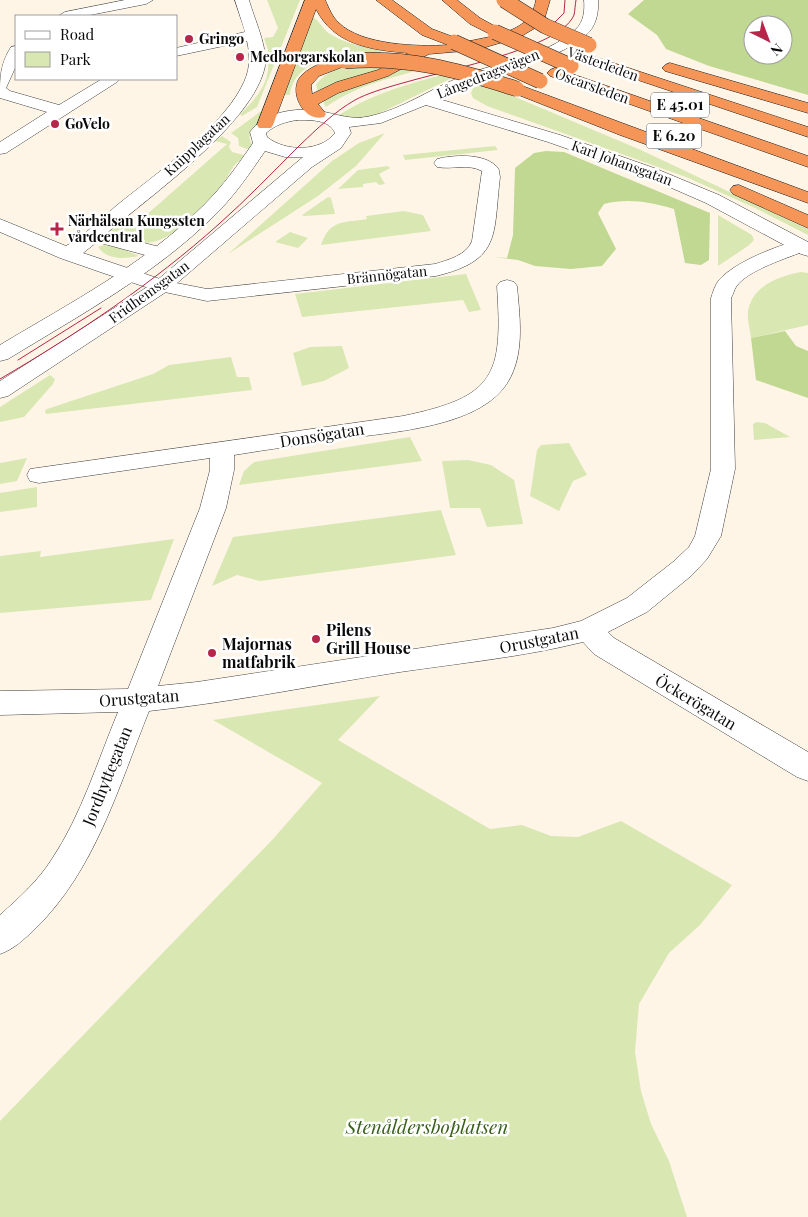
<svg xmlns="http://www.w3.org/2000/svg" width="808" height="1217" font-family="'Playfair Display',serif">
	<style>
		.green { fill: #d9e7b2 }
		.forest { fill: #c0d892; fill-rule: evenodd }
		.lines { fill: none; stroke-linecap: round; stroke-linejoin: round }
		.minor-casing { stroke: #3d3d3d; stroke-width: 1 }
		.tertiary-casing { stroke: #3d3d3d; stroke-width: 1 }
		.trunk-casing { stroke: #1b1b1b; stroke-width: 1 }
		.minor { fill: #fff; fill-rule: evenodd }
		.tertiary { fill: #fff; fill-rule: evenodd }
		.trunk { fill: #f59658; fill-rule: evenodd }
		.tram { stroke: #b7254a; stroke-width: 1 }
		.trunk-bridge-casing { stroke: #1b1b1b; stroke-width: 16; stroke-linecap: butt }
		.trunk-bridge { stroke: #f59658; stroke-width: 15 }
		.poi-dot { fill: #b7254a; stroke: #fff; stroke-width: 2 }
		.labels { text-anchor: middle; stroke-width: 5; stroke-linejoin: round; paint-order: stroke }
		.far-poi-label { font-size: 14px; font-weight: bold; fill: #0a0a0a; stroke: #fff; text-anchor: start }
		.far-street-label { font-size: 14px; fill: #0a0a0a; stroke: #fff }
		.shield { fill: #fff; stroke: #545454; stroke-width: 1 }
		.shield-label { font-size: 15px; font-weight: bold; fill: #0a0a0a }
		.street-label { font-size: 16px; fill: #0a0a0a; stroke: #fff }
		.poi-label { font-size: 16px; font-weight: bold; fill: #0a0a0a; stroke: #fff; text-anchor: start }
		.near-park-label { font-size: 19px; font-style: italic; fill: #385f1c; stroke: #fff }
	</style>
	<rect width="100%" height="100%" fill="#fff5e7"/>
	<path class="green" d="M267,0H300L257,107L242,116L240,114C252,103 266,88 268,70C269,63 265,56 268,50L264,38L273,37L278,28Z
		M313,17C319,21 322,27 327,32C342,43 364,47 381,51V53C350,53 294,56 290,95H283Z
		M381,61L383,70L318,92L316,85C331,64 358,65 381,61Z
		M406,67H430C395,77 356,85 326,107L324,104V101C346,86 381,81 406,67Z
		M450,73L452,78L374,116L360,119L339,115C374,93 410,83 450,73Z
		M482,83L641,150L808,229V235L755,208L686,177L487,106L473,98L471,93L473,88Z
		M260,112H264C263,115 263,118 261,120C255,129 245,132 252,145L250,150L239,146L238,138L231,133Z
		M385,133L356,166L318,196L228,254L332,161L359,143Z
		M222,136L231,142L229,147L232,152L248,156L247,158C233,161 232,171 224,182C212,198 200,211 184,224C155,249 140,247 107,228L119,221L136,224L227,144L215,141Z
		M495,146L498,150L405,160L403,155Z
		M388,166L390,168L379,174L385,184L379,185L376,182L363,184V187L338,189L358,170Z
		M328,197L331,198L335,214L304,216L302,215Z
		M404,211L423,215L431,231L321,245C330,219 343,223 367,219L366,216Z
		M718,215L752,235L754,240L748,246L718,266Z
		M290,232L308,238L298,248L275,242Z
		M104,245L118,247L139,256C125,259 106,260 98,247Z
		M801,272L808,273V325L751,338C750,330 747,319 748,311C752,286 779,276 801,272Z
		M466,274L481,310L469,312L463,300L302,317L295,294Z
		M342,346L349,368L324,381L302,386L293,353L310,347Z
		M231,357L237,377H249L252,390L46,414L45,411L47,409L153,374L169,365Z
		M50,375L55,379L53,384L24,417L0,422V407Z
		M757,422L765,423L790,437L754,440L753,424Z
		M410,437L422,461L239,485L244,471L254,462Z
		M569,443L587,475L573,481L559,511L530,496L537,450L541,445Z
		M27,458L17,481L0,484V463Z
		M468,460L491,465L514,480L523,524L487,527L480,508H450L442,461Z
		M37,487V507L0,512V493Z
		M441,510L456,555L260,581L237,575L212,586L233,537Z
		M174,539L151,600L0,613V556L41,551L40,557Z
		M380,696L338,740L490,829L522,825L551,836L578,837L621,821L732,885L700,925L669,953L639,1004L635,1052L641,1091L651,1124L669,1161L687,1217H0V1121L273,839L322,783L213,720Z"/>
	<path class="forest" d="M644,0H808V95L709,66L666,49L657,35L628,14ZM753,25H783V55H753Z
		M546,151L564,152L710,213L709,260L701,265L685,263L674,209C650,202 628,198 604,204L598,213L616,249L602,266L571,269L535,266L518,260L493,257L507,258L513,235L515,168L534,153Z
		M785,331L796,346L808,351V398L756,380L751,338Z"/>
	<g class="lines">
		<g class="minor-casing">
			<path id="minor" d="M125,0H153L146,4L85,16H58L65,12Z
				M235,0H249C254,18 268,48 265,66C254,123 150,196 107,233L167,249L170,253L167,257L160,259L97,242L83,253L166,281L207,289L435,264C448,260 467,255 472,241L482,171C467,163 452,170 437,167L434,163L437,159C453,155 483,153 496,166C500,169 499,173 500,177C493,235 502,260 436,276L207,301L155,290L106,274L60,258L0,232V219L66,246C84,236 100,220 116,206C153,176 219,130 241,88C250,72 251,58 247,41L176,56V48L245,32Z
				M16,46V66L6,88L10,91L59,105L102,79H120L117,82L6,153L0,154V142L47,112L0,98C0,78 0,64 11,47Z
				M800,240L807,242V250C788,258 747,270 736,287C734,290 733,295 731,298L735,469L721,536L707,559L691,576L647,612L608,632L614,638L808,752V781L797,777L594,654L583,642C523,657 461,663 400,672C316,685 233,702 149,711C118,788 95,871 34,930C23,940 14,949 0,954V915C19,898 38,881 52,859C81,816 98,760 118,712L0,715V691L128,689L200,508L210,470V458L39,483L30,481L27,475L30,469L403,416C495,397 503,376 497,286L500,282L507,280L514,282L517,286C520,320 526,360 503,389C471,428 390,432 343,439C307,444 270,449 234,455V470L226,508L158,686L197,682L553,628L581,621L627,598L673,562L689,547L695,536L711,469V298C713,292 715,285 719,280C735,262 776,246 800,240Z"/>
		</g>
		<g class="tertiary-casing">
			<path id="tertiary" d="M584,0H598C599,12 596,27 586,35C558,59 518,66 484,78C468,84 454,91 439,99L560,135L654,168L719,195L808,242V256L801,254L706,203L642,175L548,142L426,105L381,123L349,127L351,133L341,148L312,167L169,290L8,396L0,398V381L155,282L303,157H285L265,151C250,173 235,195 216,214C156,274 80,315 8,359L0,361V345C70,303 145,264 204,205C223,186 238,165 253,143L250,132C264,112 296,107 319,111C338,114 351,121 371,116C402,109 429,90 458,78C496,61 545,58 576,29C584,22 585,9 584,0ZM297,120C310,120 329,119 335,133C321,152 285,152 267,137L266,133C275,125 285,122 297,120Z"/>
		</g>
		<g class="trunk-casing">
			<path id="trunk" d="M305,0H325C329,8 332,17 339,23C361,45 418,47 448,45L422,35L376,0H392L432,29L459,39L460,43L494,36L470,24L442,0H457L480,18L500,29L502,32L501,34C520,27 532,21 536,0H550L545,17L535,28L520,37L476,50L429,54L388,76L338,93L318,104L326,114L324,117C303,123 287,89 302,75C313,64 331,60 345,56L350,58L353,61L350,64L319,76L311,85L312,94L337,82L378,70L408,53C371,50 334,45 316,9L273,125L271,128H259L257,125Z
				M586,54L808,127V137L581,61L579,58L581,55Z
				M670,63L808,103V113L665,71L662,68L665,65Z
				M555,68L808,156V167L550,76L547,73L550,70Z
				M517,84L808,192V203L620,135L511,92L509,89L511,86Z
				M739,185L808,215V228L733,194L730,190L733,186Z"/>
		</g>
		<use href="#minor" class="minor"/>
		<use href="#tertiary" class="tertiary"/>
		<use href="#trunk" class="trunk"/>
		<path class="tram" d="M544,33L564,13L565,0
			M18,360L101,308
			M0,379C77,334 152,284 219,224C247,199 273,172 300,145C317,129 334,112 355,100C398,76 557,56 574,15C575,11 575,5 576,0"/>
		<g class="trunk-bridge-casing">
			<path id="trunk-bridge" d="M504,0L545,26L589,45
				M495,32L571,66
				M454,42L540,81
				M345,61C407,56 458,70 517,89"/>
		</g>
		<use href="#trunk-bridge" class="trunk-bridge"/>
	</g>
	<g class="poi-dot">
		<circle cx="189" cy="39" r="5"/>
		<circle cx="240" cy="57" r="5"/>
		<circle cx="55" cy="124" r="5"/>
		<path d="M54.5 221.5h5v5h5v5h-5v5h-5v-5h-5v-5h5z"/>
		<circle cx="316" cy="639" r="5"/>
		<circle cx="212" cy="653" r="5"/>
	</g>
	<g class="labels">
		<g class="far-poi-label">
			<text x="199" y="44">Gringo</text>
			<text x="250" y="62">Medborgarskolan</text>
			<text x="65" y="129">GoVelo</text>
			<text x="68" y="226">Närhälsan Kungssten<tspan x="68" dy="16">vårdcentral</tspan></text>
		</g>
		<g class="far-street-label">
			<text transform="translate(603 64) rotate(20)" y="5">Västerleden</text>
			<text transform="translate(488 74) rotate(-22)" y="5">Långedragsvägen</text>
			<text transform="translate(592 86) rotate(20)" y="5">Oscarsleden</text>
			<text transform="translate(197 145) rotate(-43)" y="5">Knipplagatan</text>
			<text transform="translate(622 163) rotate(20)" y="5">Karl Johansgatan</text>
			<text transform="translate(387 275) rotate(-6)" y="5">Brännögatan</text>
			<text transform="translate(149 292) rotate(-36)" y="5">Fridhemsgatan</text>
		</g>
		<g class="shield">
			<rect x="651" y="92.5" width="58" height="25" rx="4"/>
			<rect x="646.5" y="123.5" width="55" height="25" rx="4"/>
		</g>
		<g class="shield-label">
			<text x="680" y="110">E 45.01</text>
			<text x="674" y="141">E 6.20</text>
		</g>
		<g class="street-label">
			<text transform="translate(322 435) rotate(-9)" y="6">Donsögatan</text>
			<text transform="translate(539 640) rotate(-11)" y="6">Orustgatan</text>
			<text transform="translate(139 698) rotate(-4)" y="6">Orustgatan</text>
			<text transform="translate(696 702) rotate(31)" y="6">Öckerögatan</text>
			<text transform="translate(107 776) rotate(-68)" y="6">Jordhyttegatan</text>
		</g>
		<g class="poi-label">
			<text x="326" y="636">Pilens<tspan x="326" dy="18">Grill House</tspan></text>
			<text x="222" y="650">Majornas<tspan x="222" dy="18">matfabrik</tspan></text>
		</g>
		<g class="near-park-label">
			<text x="427" y="1134">Stenåldersboplatsen</text>
		</g>
	</g>
	<rect x="15" y="15" width="162" height="65" fill="#ffffff" stroke="#9d9d9d"/>
	<rect x="25" y="31" width="25" height="8" fill="#ffffff" stroke="#9d9d9d"/>
	<text x="60" y="40" font-size="15" fill="#0a0a0a">Road</text>
	<rect x="25" y="52" width="25" height="15" fill="#d9e7b2" stroke="#9d9d9d"/>
	<text x="60" y="65" font-size="15" fill="#0a0a0a">Park</text>
	<g transform="translate(768 40) rotate(138)"><circle r="24" fill="#ffffff" stroke="#9d9d9d"/>
	<path d="M0-4L9 19L0 12L-9 19Z" fill="#b7254a"/>
	<text y="-8" font-size="14" font-weight="bold" text-anchor="middle" fill="#0a0a0a">N</text>
	</g>
</svg>
